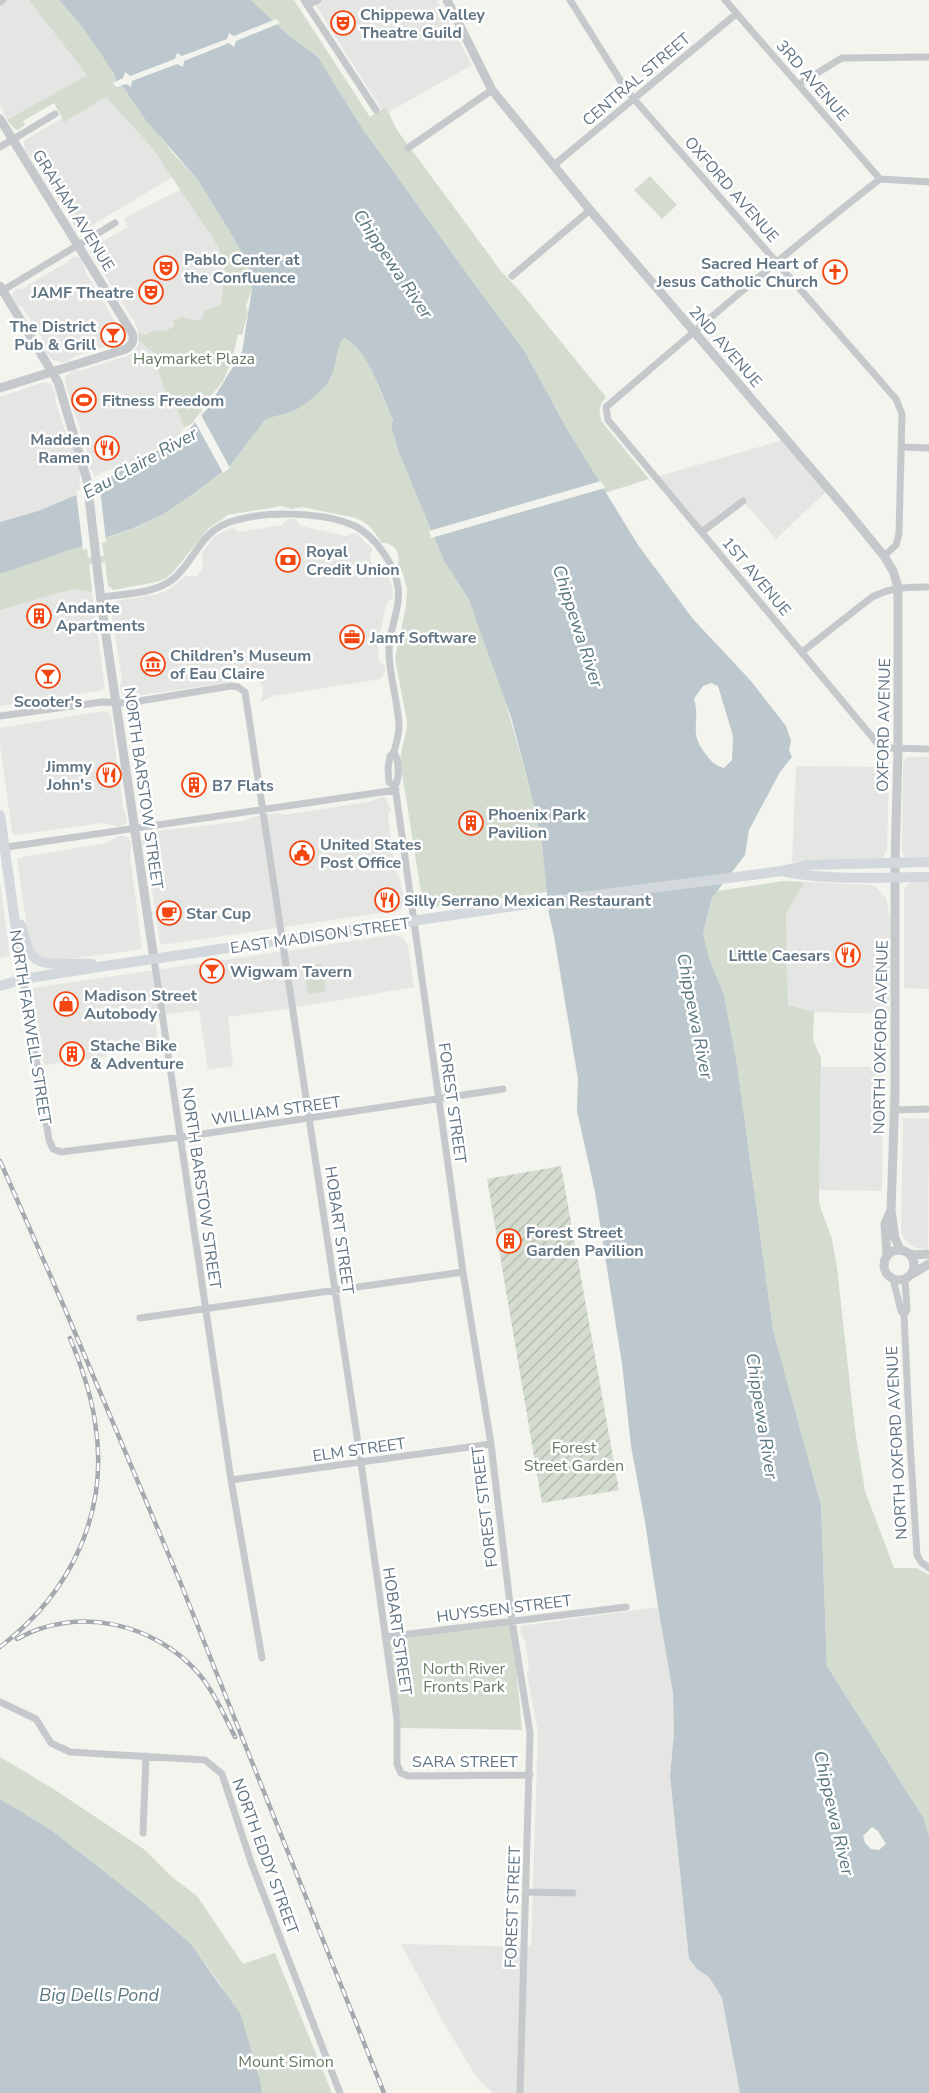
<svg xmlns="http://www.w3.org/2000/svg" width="929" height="2093" font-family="'Nunito Sans',sans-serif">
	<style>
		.built { fill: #e5e6e3 }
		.park { fill: #d4dcd0 }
		.garden { fill: url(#garden-furrows) }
		.water { fill: #bcc8cd; fill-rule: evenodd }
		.pier { fill: #f4f4ef }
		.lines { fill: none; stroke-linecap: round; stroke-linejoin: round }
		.minor { stroke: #c6c9cc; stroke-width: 7 }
		.tertiary { stroke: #c6c9cc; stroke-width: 9 }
		.secondary { stroke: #d2d8dc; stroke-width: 10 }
		.rail-casing { stroke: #a3a9af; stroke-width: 4.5 }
		.rail { stroke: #fff; stroke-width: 2.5; stroke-dasharray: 8; stroke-linecap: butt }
		.labels { text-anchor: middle; stroke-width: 5; stroke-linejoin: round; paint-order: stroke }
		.poi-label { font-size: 16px; font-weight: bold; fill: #607483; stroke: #fff; text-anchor: start }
		.street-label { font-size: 16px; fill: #607483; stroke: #fff }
		.park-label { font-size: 16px; fill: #657a60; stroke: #fff }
		.water-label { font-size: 18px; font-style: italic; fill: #5b7781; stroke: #fff }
	</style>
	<defs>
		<pattern id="garden-furrows" width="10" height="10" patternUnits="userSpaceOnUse" patternTransform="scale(1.25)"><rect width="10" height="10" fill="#d4dcd0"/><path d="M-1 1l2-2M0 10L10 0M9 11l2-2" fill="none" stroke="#afb7ae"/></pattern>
	</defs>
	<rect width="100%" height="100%" fill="#f4f4ef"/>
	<path class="built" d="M0,0H29L88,75L7,120L0,104Z
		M312,0H437L472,65L387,113L386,107L382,110Z
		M106,97L153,149L173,177L79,233L75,230L72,221L34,159L26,153L24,147V141L62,118L64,121Z
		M181,189L214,240L222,256L226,269L223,274L221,305L204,310V316L199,321L175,322L168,331H154L144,335L138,332L134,321L90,252L94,246L128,227L124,218Z
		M74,256L80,258L84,264L85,271L126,340L123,343L119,342L74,357L68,362H60L53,360L46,353L45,343L23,308L18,305L12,296L16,289H21L66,263Z
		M139,341L152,350L168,400L173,397L184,428L180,434L173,439L135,462L101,473L95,477L90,468L89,457L65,382V377L73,370H83L129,355L137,347Z
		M44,382L51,384L55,391L56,403L70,446L74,449L81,474L79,479L81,493L38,511L0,522V397Z
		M786,439L829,489L776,539L743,501L702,532L656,477Z
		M287,519H296L301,526L346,536L354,533L358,535L373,549L370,557L373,568L380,572L387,573L392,586L393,597L386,604L378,646L379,662L385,666V672L381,679L273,696L260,702L263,693L262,685L256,678L249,677L225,683L129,697L122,695L120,686L122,679L111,610V604L116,601L157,594L170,589L186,576H197L203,567L202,553L214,537L226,530L233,527L239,532L282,525Z
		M73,589L92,592L105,689L99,691L0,706V610Z
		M103,711L109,713L111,717L123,808L127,817L126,824L118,827L102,823L15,835L12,831L0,745V728Z
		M908,757H929V857L906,858L902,852L903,766L905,759Z
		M796,766L889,767L887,848L884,856L880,859L792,862Z
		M382,797L386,799L391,810L388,815L395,870L400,879L404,902L400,910L169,944H161L160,942L146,852L141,842L143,835L149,832L244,821L252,817L278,813L285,815L372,801Z
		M119,836H126L132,843L130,855L142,947L138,950L53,961L34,953L28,935L17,859L22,857L106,843Z
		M0,882L10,956L0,958Z
		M805,882L872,885L876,887L886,898L890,919L889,1014L814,1012L788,1005L786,914Z
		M911,882H929V989L904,988V888Z
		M394,935L403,938L408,945L414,987L293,1008L228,1017L233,1066L208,1070L199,1010L155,1016L158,1045L106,1053V1057L44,1065L32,988Z
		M821,1067H883L882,1191L819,1190Z
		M903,1118L929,1119L928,1249L915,1248L906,1241L901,1233Z
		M658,1607L673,1693L674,1733L670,1776L689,1959L698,1970L709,1977L722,1998L740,2093H493L477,2078L442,2020L401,1944L531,1947L538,1732L527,1674L529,1667L525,1640L522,1637L520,1626Z"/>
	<path class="park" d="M29,0H59L83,28L115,75L116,83L124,88L172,152L198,180L236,242L249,269L252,289L246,306L248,313L242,335H238L232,360L223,381L202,407C202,418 193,423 184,428L173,398L168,400L152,351L139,341L138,332L145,335L152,331L168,330L174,325V320L181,317L199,321L204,316V310L221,305L223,281L221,276L225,271L222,256L214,240L153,149L106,97L64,122L54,103L23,121L25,125L18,130L14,128L7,120L87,75Z
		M251,0H294L370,117L386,107L397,130L501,271L518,289L606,397C599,405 598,412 602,422L649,479L605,493L567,429L524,350L489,304L362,128L318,57L287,34Z
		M650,176L677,205L662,219L634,190Z
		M344,338C368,348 382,398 393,420L391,426L398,450L443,559L469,600L501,686L530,789L542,845L547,892L434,907L423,904L400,761C401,747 407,736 407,722L395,658L406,606L407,589L403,574L397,567C402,555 396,543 382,543C372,530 373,526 356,518L302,507L292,509L282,506L227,515L223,519L209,528L174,571L165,579L156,582L114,590L108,586L105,562L89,564L92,592L73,589L0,610V574L17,567L82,546L83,550L87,549L88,558L104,556L102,543L106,542V538L135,528L164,514L193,494L230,466L265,420L273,416L293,411L330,380L339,347Z
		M784,881L805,882L786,914L788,1005L814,1012L813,1040L821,1058L819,1203L832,1239L837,1268L855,1430L865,1491L894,1568H917L929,1575V1835L923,1817L827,1666L821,1505L773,1330L737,1064L724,995L709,958L703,933L712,898L717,891Z
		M322,964L326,991L308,994L304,967Z
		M512,1621L522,1730L397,1728L385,1637Z
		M0,1757L52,1788L145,1850L172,1877L197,1896L243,1964L275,1953L332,2093H262L261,2084L221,1985L191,1944L142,1901L50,1829L0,1799Z"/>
	<path class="garden" d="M561,1166L619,1490L542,1503L487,1179Z"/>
	<path class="water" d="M59,0H251L287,34L318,57L362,128L489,304L524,350L567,429L638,545L693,619L751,681L786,726L791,741L789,750L792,757L780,772L749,830L745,855L712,898L703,933L709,958L724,995L737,1064L773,1330L821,1505L827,1666L923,1817L929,1835V2093H740L722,1998L709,1977L698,1970L689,1959L670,1776L674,1733L673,1693L658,1607L645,1522L631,1446L622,1364L595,1192L577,1111L578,1079L554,936L549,914L542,845L530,789L511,717L469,600L443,559L398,450L391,426L393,420C383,398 367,347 344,338C335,349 337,367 330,379C325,389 305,405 295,410C285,415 274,415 265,420L230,466L193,494L164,514L134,528L0,574V522L38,511L81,493L169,444L187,432L207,409L242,352L252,289L249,269L236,242L198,180L145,119L124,88L116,83L115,75L83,28ZM711,683L718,686L733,736L732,760L724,768C714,765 711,761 705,753C688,732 701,721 694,699L703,686ZM872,1827L878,1831L886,1844L879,1850L871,1849L865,1843L863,1836Z
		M0,1799L50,1829L142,1901L191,1944L241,2015L261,2084L262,2093H0Z"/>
	<path class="pier" d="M276,19L280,23L236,41L234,47L229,43L184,61L183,67L177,64L132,81L131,87L126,84L117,87L113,84V83L123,78L125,72L130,76L175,59L177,53L182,56L227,39L229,33L234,36Z
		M200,413L230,468L223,473L194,420Z
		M99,480L106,541L83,549L76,492Z
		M601,481L605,488L431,538L429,531Z"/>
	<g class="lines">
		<path class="minor" d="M304,0L376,110
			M570,0L627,91L896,399L902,414L899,534L896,545L884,556
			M725,0L880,179
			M0,2L3,0
			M307,5L318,0
			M799,84L842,58L929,57
			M0,147L55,114
			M408,148L492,90
			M554,165L736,14
			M929,182L880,179C786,252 696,330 606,407L608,420L878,744L888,748L929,749
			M512,276L590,210
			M0,292L115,223
			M902,447L929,448
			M702,532L743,501
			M101,597C123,594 155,594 173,579C193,563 200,534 225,524C259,510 321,511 355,526C375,536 395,565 398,587C401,608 389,629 389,650C389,676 398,701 399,726C399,735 396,743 394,752L390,756L388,768L389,782L395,786
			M802,652L872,597C892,587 908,587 929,587
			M0,716L102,702L127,703L231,686L238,687L245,692L361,1463L397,1719V1764L401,1773L408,1776L530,1775
			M394,752C399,761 400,777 395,786L463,1272L491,1444L512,1621L530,1733L520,2093
			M0,848L396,790
			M154,959L231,1480L262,1658
			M23,979L49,1140L53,1149L61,1152L189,1136L503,1089
			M895,1110L929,1109
			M893,1279L901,1311L904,1315
			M905,1280L907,1310L904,1315L910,1442L917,1555L921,1562L929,1568
			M140,1318L463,1272
			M231,1480L491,1444
			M385,1637L626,1607
			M0,1702L36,1719L51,1743L70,1752L205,1760L222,1774L251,1862L340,2093
			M143,1833L146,1756
			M527,1892L573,1893"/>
		<path class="tertiary" d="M447,0L492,90L590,210L844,507L884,556L893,571L898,587V749L895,864V1093L891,1210L895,1238L900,1249
			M0,119L132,333C135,341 132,345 126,349L0,388
			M0,286L58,382L87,480L102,609L154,959
			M884 1265a15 15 0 1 1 30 0a15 15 0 1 1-30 0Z
			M908,1253L914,1255L929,1254
			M887,1255L885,1224L890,1212
			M912,1274L929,1264"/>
		<path class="secondary" d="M0,815L23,979
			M786,872C834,881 881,877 929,877
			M16,923L21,925C24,933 25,943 29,951C38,971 74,961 92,964
			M0,986L23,979L105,966L528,904L782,871L806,865L929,862"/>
		<g class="rail-casing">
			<path id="rail" d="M0,1161L65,1309L181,1584L384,2093
				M17,1639C77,1605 155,1623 199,1674C214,1692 224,1715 235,1737
				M0,1647C71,1593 110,1512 95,1422C91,1393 81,1365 70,1338"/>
		</g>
		<use href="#rail" class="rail"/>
	</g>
	<defs>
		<g id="theatre-ring" transform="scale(1.25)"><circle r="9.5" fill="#fff" stroke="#f34611" stroke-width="1.5"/><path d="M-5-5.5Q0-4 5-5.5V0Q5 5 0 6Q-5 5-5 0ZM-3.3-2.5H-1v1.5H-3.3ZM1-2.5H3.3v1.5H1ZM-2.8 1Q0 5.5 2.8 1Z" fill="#f34611"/></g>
		<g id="church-ring" transform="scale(1.25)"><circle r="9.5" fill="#fff" stroke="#f34611" stroke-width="1.5"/><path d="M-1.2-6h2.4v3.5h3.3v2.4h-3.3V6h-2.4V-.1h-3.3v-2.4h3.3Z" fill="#f34611"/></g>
		<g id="bar-ring" transform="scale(1.25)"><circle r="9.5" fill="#fff" stroke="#f34611" stroke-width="1.5"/><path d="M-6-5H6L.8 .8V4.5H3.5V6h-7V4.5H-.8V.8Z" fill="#f34611"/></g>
		<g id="stadium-ring" transform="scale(1.25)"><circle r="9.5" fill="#fff" stroke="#f34611" stroke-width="1.5"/><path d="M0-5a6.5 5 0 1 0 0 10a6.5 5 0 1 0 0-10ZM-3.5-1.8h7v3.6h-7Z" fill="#f34611"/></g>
		<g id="restaurant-ring" transform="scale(1.25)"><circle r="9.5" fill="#fff" stroke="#f34611" stroke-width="1.5"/><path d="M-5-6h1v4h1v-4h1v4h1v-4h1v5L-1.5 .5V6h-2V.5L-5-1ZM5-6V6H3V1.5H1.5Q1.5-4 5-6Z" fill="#f34611"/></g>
		<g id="bank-ring" transform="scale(1.25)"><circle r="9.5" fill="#fff" stroke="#f34611" stroke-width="1.5"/><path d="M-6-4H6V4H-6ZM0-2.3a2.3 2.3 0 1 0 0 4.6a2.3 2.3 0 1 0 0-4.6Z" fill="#f34611"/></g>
		<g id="building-ring" transform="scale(1.25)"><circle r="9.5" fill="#fff" stroke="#f34611" stroke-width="1.5"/><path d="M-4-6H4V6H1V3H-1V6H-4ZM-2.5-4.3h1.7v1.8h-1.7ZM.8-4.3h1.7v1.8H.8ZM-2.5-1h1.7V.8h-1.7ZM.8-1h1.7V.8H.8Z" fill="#f34611"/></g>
		<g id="office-ring" transform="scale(1.25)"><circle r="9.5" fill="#fff" stroke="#f34611" stroke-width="1.5"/><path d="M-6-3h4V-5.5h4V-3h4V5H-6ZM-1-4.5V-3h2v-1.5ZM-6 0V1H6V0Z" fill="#f34611"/></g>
		<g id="museum-ring" transform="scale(1.25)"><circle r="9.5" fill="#fff" stroke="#f34611" stroke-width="1.5"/><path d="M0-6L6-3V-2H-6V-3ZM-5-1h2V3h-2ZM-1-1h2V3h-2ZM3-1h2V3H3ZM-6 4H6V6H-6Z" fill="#f34611"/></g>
		<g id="civic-ring" transform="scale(1.25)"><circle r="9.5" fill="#fff" stroke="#f34611" stroke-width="1.5"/><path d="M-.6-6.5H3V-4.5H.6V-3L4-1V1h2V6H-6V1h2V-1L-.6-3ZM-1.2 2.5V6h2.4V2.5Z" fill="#f34611"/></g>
		<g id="cafe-ring" transform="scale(1.25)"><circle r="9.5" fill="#fff" stroke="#f34611" stroke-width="1.5"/><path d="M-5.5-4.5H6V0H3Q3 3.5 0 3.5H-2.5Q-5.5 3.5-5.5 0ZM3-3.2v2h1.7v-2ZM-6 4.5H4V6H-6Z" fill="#f34611"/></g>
		<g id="shop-ring" transform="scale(1.25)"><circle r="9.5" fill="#fff" stroke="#f34611" stroke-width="1.5"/><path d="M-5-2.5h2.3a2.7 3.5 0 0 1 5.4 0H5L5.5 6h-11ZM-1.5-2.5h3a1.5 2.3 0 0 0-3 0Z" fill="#f34611"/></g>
	</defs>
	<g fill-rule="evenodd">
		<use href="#theatre-ring" x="343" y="23"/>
		<use href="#theatre-ring" x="166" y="268"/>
		<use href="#church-ring" x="835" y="272"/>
		<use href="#theatre-ring" x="151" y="292"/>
		<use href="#bar-ring" x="113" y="335"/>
		<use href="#stadium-ring" x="84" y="400"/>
		<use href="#restaurant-ring" x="107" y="448"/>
		<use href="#bank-ring" x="288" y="560"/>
		<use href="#building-ring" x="39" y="616"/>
		<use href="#office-ring" x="352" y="637"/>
		<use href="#museum-ring" x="153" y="664"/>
		<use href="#bar-ring" x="48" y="676"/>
		<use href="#restaurant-ring" x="109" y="775"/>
		<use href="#building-ring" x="194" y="785"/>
		<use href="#building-ring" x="471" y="823"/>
		<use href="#civic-ring" x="302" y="853"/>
		<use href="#restaurant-ring" x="387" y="900"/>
		<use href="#cafe-ring" x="169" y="913"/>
		<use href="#restaurant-ring" x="848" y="955"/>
		<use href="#bar-ring" x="212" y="971"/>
		<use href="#shop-ring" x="66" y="1004"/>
		<use href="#building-ring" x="72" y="1054"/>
		<use href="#building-ring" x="509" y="1241"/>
	</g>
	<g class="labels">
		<g class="poi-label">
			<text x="360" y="20">Chippewa Valley<tspan x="360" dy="18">Theatre Guild</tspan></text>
			<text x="184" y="265">Pablo Center at<tspan x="184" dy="18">the Confluence</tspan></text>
			<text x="818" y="269" text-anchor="end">Sacred Heart of<tspan x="818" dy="18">Jesus Catholic Church</tspan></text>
			<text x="134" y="298" text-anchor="end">JAMF Theatre</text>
			<text x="96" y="332" text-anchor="end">The District<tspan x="96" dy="18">Pub &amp; Grill</tspan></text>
			<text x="102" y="406">Fitness Freedom</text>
			<text x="90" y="445" text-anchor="end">Madden<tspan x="90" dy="18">Ramen</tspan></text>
			<text x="306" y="557">Royal<tspan x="306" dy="18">Credit Union</tspan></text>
			<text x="56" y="613">Andante<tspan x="56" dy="18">Apartments</tspan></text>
			<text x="370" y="643">Jamf Software</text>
			<text x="170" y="661">Children’s Museum<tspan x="170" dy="18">of Eau Claire</tspan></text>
			<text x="48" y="707" text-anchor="middle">Scooter's</text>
			<text x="92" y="772" text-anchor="end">Jimmy<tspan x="92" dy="18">John's</tspan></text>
			<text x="212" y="791">B7 Flats</text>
			<text x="488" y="820">Phoenix Park<tspan x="488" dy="18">Pavilion</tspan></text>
			<text x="320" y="850">United States<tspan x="320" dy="18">Post Office</tspan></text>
			<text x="404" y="906">Silly Serrano Mexican Restaurant</text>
			<text x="186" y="919">Star Cup</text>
			<text x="830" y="961" text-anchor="end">Little Caesars</text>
			<text x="230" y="977">Wigwam Tavern</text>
			<text x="84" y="1001">Madison Street<tspan x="84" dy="18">Autobody</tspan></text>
			<text x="90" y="1051">Stache Bike<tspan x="90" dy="18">&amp; Adventure</tspan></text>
			<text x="526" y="1238">Forest Street<tspan x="526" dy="18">Garden Pavilion</tspan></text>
		</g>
		<g class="street-label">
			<text transform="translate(636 79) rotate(-40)" y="6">CENTRAL STREET</text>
			<text transform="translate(813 80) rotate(49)" y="6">3RD AVENUE</text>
			<text transform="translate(732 189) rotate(49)" y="6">OXFORD AVENUE</text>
			<text transform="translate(74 210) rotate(58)" y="6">GRAHAM AVENUE</text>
			<text transform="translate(726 346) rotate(49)" y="6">2ND AVENUE</text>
			<text transform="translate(757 576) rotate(50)" y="6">1ST AVENUE</text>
			<text transform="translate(883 725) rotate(-89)" y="6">OXFORD AVENUE</text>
			<text transform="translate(144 788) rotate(82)" y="6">NORTH BARSTOW STREET</text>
			<text transform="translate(320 935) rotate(-8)" y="6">EAST MADISON STREET</text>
			<text transform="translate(31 1027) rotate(81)" y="6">NORTH FARWELL STREET</text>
			<text transform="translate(880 1037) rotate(-89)" y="6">NORTH OXFORD AVENUE</text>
			<text transform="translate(453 1103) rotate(82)" y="6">FOREST STREET</text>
			<text transform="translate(276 1110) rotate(-8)" y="6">WILLIAM STREET</text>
			<text transform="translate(202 1188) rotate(82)" y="6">NORTH BARSTOW STREET</text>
			<text transform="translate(340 1230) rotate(82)" y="6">HOBART STREET</text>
			<text transform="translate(896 1443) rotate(-93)" y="6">NORTH OXFORD AVENUE</text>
			<text transform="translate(359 1449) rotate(-8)" y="6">ELM STREET</text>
			<text transform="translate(484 1507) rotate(-97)" y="6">FOREST STREET</text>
			<text transform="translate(504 1608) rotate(-7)" y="6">HUYSSEN STREET</text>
			<text transform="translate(398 1631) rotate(82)" y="6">HOBART STREET</text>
			<text x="465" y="1767">SARA STREET</text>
			<text transform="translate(266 1856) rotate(70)" y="6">NORTH EDDY STREET</text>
			<text transform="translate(512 1907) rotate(-88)" y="6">FOREST STREET</text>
		</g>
		<g class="park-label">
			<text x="194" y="364">Haymarket Plaza</text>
			<text x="574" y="1453">Forest<tspan x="574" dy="18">Street Garden</tspan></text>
			<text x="464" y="1674">North River<tspan x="464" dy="18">Fronts Park</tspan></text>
			<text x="286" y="2067">Mount Simon</text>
		</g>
		<g class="water-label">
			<text transform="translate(393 264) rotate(56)" y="6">Chippewa River</text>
			<text transform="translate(140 463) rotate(-29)" y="6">Eau Claire River</text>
			<text transform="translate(578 626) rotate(72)" y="6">Chippewa River</text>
			<text transform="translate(695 1016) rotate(79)" y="6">Chippewa River</text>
			<text transform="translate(762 1416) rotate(81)" y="6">Chippewa River</text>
			<text transform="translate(834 1813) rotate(77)" y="6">Chippewa River</text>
			<text x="99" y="2001">Big Dells Pond</text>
		</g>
	</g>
</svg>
